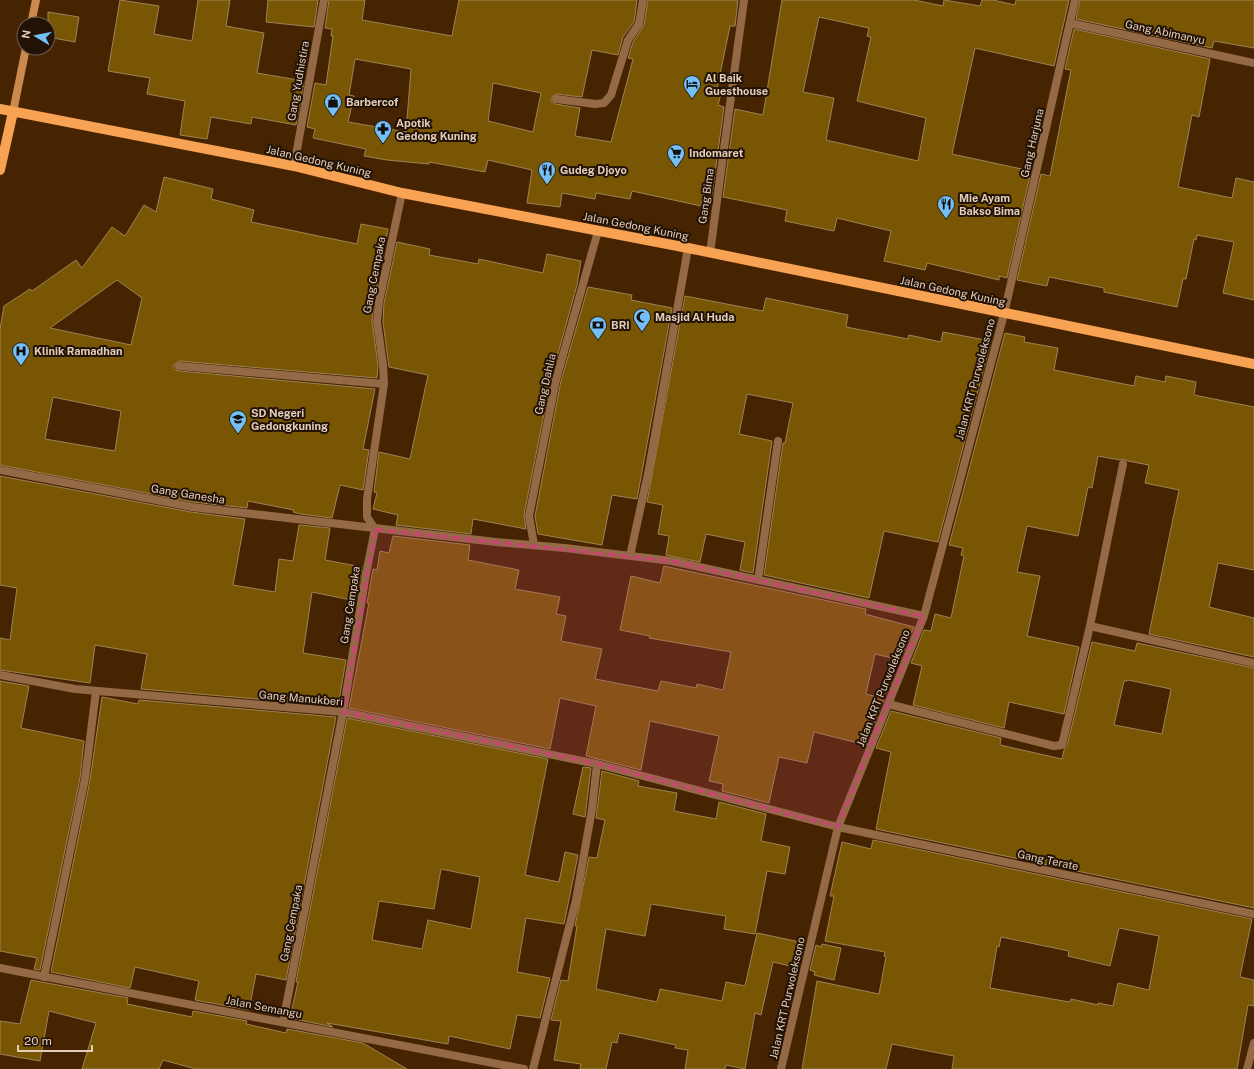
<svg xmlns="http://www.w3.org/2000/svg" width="1254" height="1069" font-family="'Public Sans',sans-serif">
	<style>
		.building { fill: #795603; stroke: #9d8356; fill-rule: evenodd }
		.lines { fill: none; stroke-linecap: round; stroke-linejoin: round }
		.street { stroke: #936946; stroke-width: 8 }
		.secondary { stroke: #cc894e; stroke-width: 8 }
		.primary { stroke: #f8a253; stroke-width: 10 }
		.marked { fill: #ca4573; fill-opacity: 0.2; stroke: #ca4573; stroke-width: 3; stroke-dasharray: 8 5; stroke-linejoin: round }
		.labels { text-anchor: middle; stroke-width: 4; stroke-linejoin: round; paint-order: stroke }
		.street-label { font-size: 11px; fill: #e3cdbb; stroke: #221205 }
		.poi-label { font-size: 11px; font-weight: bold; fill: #e3cdbb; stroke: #221205; text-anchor: start }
	</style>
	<rect width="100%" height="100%" fill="#472401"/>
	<path class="building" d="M120,0L159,6L154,34L192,41L198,0H230L226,26L264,33L257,73L304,81L296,125L252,117L251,124L211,117L207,139L180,135L185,101L147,94L150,78L108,71Z
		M268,0H318L314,27L266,22Z
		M329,0H365L362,20L452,36L459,0H637L634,22L623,37L618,55L592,50L582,97L556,94L551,98V101L555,104L580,108L575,136L611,142L633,59L628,58L633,42L644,25L648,0H738L735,26H730L717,89L722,90L718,105L724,107L712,195L704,193L701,206L632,191L630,199L596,193L595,199L562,193L560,207L527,203L532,170L488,160L485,172L429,162V164L387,160L364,156L366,149L313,138L315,129L307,127L315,83L326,85L333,36H331L332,29L325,28ZM355,59L411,69L406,132L348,122L354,96L349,95ZM493,83L541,93L533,132L488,121Z
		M782,0H914L943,6L944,0L980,6L982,0H993L1015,5L1016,0H1069L1054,66L975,48L952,154L1031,171L1007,278L999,276V280L927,263L925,270L884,261L891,231L837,218L834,231L785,221L787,210L723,197L735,109L763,115ZM819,17L869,28L867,36L871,37L857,101L926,118L918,161L826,140L834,98L803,92Z
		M1080,0H1254V48L1214,41L1212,48L1076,19Z
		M48,12L79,17L75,42L48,37Z
		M1074,29L1210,59L1199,117L1192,115L1178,187L1232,198L1236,178L1254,182V300L1223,293L1234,242L1197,235L1196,240L1194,239L1186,279H1183L1177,307L1104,292V288L1049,277L1047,286L1017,280L1041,174L1050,176L1071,70L1065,69Z
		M164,177L213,189L211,199L254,210L251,222L357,244L361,224L388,229L374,301L372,321L378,365L377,378L179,361L174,365V369L179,371L375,389L363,449L369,450L363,490L340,485L332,518L301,514L293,512L294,510L248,501L247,508L193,502L0,465V329L4,306L30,289L32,291L76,260L82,268L112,227L125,236L144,205L156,212ZM117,280L142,298L131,345L50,328ZM53,397L121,411L115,451L45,439Z
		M397,242L430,249L429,255L478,264L479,259L543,273L547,254L581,261L577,285L551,379L524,515L526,529L473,519L471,534L396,525L398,515L373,509L377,493L374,492L379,452L410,459L428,375L389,367L383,322L384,303Z
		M588,287L632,295L631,300L672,308L637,499L612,495L602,545L538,534L535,516L561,381Z
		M685,296L763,311L766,298L848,315L846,327L908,339L909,335L941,342L943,332L991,341L938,542L884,531L869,598L764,575L783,443H785L793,403L747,394L739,434L772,441L753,573L740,570L745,542L706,534L700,562L666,555L669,536L658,534L663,505L647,502Z
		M1005,333L1025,337L1024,342L1058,348L1054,370L1134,386L1136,376L1165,382L1166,376L1196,382L1194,395L1254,407V570L1218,563L1209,607L1254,618V657L1149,634L1179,490L1145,483L1149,465L1128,461L1124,459L1120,460L1098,456L1092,488L1088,487L1078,536L1027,526L1017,572L1040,576L1027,636L1079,647L1064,714L1009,702L1004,728L913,705L922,666L911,663L924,630L931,631L935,614L951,618L964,556L961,555L963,548L949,545Z
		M0,476L191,512L245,519L233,585L275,592L279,559L293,561L299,525L330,528L325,560L362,567L356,601L312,592L303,653L346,660L338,706L141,689L147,654L95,645L90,683L0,670V638L10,640L17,588L0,585Z
		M393,536L470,545L468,560L519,570L515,589L560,597L556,614L566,616L561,641L602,649L595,679L658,691L661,681L696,688L697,684L723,690L731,652L649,638L650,636L620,630L631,576L660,583L664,566L866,609L865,614L914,627L900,660L875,654L866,694L884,699L866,745L814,732L807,763L779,757L769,803L722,791L723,784L709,781L719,736L650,721L641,770L586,756L596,706L560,698L550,749L349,708L369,603H367L373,569L377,570L380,551L389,553Z
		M1092,642L1135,651L1137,643L1254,668V908L876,829L891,752L876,748L891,711L1001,738L1000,745L1062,759L1064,750L1067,746ZM1128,680L1171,689L1162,734L1114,725L1124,681H1127Z
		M0,681L29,686L21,728L84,741L80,778L40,970L34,969L37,958L0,951Z
		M102,697L138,704L139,700L336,717L286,980L256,974L249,1010L195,1000L199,981L135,967L130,988L51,972L90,780Z
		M347,718L548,759L525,875L559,882L565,852L578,855L564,924L526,918L517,972L550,978L540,1018L517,1015L510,1049L449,1036L448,1044L327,1023L333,1027L290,1018L298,982H296ZM441,869L480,877L471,929L428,920L422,949L372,940L379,901L434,909Z
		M583,767L591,768L585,817L573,814Z
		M602,771L639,781L638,786L677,793L674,811L716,819L719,802L766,814L761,841L790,847L785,874L767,871L755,934L724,929L726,916L651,904L645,936L606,929L596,989L657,1002L660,989L722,1001L726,982L745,986L757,933L805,943L799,968L773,962L761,1015L755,1013L745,1069L726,1065L725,1069H685L688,1050L675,1048L676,1045L619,1033L617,1043L612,1042L606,1069H580L581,1064L554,1060L561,1021L551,1020L561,980L568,981L577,926H575L589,857L597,858L605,820L596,818Z
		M873,840L1252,919L1240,977L1254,980V1006L1248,1005L1237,1069H952L954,1056L892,1044L886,1069H802L817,981L879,994L886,957L884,956L885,952L825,941L834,896H830L842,842L871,849ZM1119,928L1159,936L1149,990L1118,983L1113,1006L1098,1003V1005L1071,999L1070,1002L1052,999L990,988L997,946L999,947L1001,937L1069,951L1068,956L1110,966Z
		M822,944L841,948L834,980L814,975L815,972L810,970L816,945L821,947Z
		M31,980L128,998L127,1004L192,1017L193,1011L247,1021L246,1024L286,1033L287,1029L363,1043L407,1069H196L163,1060L159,1069H82L96,1023L49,1011L40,1061L0,1054V1021L20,1024Z"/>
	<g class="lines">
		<path class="street" d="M1070,23L1254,63
			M556,99L595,104L604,103L611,95L628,40L639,24L643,0
			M294,166L324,0
			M710,253L744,0
			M179,366L384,384
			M0,470L192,507L496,542L565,548L672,561L924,616
			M534,545L529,516L556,380L598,231
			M630,556L649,469L688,248
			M758,580L778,441
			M1090,626L1254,663
			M0,675L75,689L343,712L597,764L838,827L1254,914
			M888,704L1054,746L1062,745L1090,626L1123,464
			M0,968L524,1069
			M44,977L85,779L96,691
			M283,1022L343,712L366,574L375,529L367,517V499L384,384L383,364L377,322L379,302L402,193
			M533,1069L576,900L592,809L597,764
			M781,1069L838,827L924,616L1004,314L1075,0
			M1247,1069L1254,1043"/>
		<path class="secondary" d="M31,24L36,0
			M13,112L26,48"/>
		<path class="primary" d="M0,109L294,166L402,193L688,248L1254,364
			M0,170L13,112"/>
	</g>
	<path class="marked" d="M375,529L672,561L924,616L838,827L597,764L343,712Z"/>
	<defs>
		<g id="hotel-pin" transform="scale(0.9)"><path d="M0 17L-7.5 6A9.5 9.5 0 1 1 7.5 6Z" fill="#74c0f6" stroke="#221205"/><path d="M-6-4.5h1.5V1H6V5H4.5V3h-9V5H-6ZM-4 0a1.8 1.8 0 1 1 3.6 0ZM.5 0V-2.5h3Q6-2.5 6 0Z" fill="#111"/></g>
		<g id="shop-pin" transform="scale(0.9)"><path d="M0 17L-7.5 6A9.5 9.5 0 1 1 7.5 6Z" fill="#74c0f6" stroke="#221205"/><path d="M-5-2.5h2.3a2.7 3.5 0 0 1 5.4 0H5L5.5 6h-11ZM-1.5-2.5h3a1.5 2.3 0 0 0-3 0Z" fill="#111"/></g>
		<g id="pharmacy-pin" transform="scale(0.9)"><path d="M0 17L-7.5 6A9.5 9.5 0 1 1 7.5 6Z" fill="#74c0f6" stroke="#221205"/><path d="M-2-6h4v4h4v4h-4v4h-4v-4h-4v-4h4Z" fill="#111"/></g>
		<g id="supermarket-pin" transform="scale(0.9)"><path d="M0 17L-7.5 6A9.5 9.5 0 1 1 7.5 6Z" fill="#74c0f6" stroke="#221205"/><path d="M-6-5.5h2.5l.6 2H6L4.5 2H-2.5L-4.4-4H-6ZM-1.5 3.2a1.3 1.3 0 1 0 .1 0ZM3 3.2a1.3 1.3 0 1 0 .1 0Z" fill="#111"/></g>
		<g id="restaurant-pin" transform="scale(0.9)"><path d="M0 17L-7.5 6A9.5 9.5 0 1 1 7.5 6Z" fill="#74c0f6" stroke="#221205"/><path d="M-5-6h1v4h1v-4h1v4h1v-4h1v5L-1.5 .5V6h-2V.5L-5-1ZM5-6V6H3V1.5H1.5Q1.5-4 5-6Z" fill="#111"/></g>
		<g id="mosque-pin" transform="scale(0.9)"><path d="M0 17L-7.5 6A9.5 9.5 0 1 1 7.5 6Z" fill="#74c0f6" stroke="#221205"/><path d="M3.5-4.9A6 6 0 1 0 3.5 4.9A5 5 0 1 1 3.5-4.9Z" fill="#111"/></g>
		<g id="bank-pin" transform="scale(0.9)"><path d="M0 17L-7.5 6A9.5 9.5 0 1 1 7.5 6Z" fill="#74c0f6" stroke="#221205"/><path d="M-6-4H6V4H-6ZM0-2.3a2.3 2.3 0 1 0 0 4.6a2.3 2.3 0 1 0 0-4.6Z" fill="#111"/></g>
		<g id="hospital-pin" transform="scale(0.9)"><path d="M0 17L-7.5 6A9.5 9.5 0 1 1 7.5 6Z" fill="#74c0f6" stroke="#221205"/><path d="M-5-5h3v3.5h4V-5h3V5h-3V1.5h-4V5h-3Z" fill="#111"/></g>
		<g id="school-pin" transform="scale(0.9)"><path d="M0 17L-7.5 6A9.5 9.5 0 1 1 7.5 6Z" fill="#74c0f6" stroke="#221205"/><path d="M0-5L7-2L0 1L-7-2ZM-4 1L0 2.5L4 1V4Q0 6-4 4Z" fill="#111"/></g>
	</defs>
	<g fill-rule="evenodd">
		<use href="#hotel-pin" x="692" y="84"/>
		<use href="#shop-pin" x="333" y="102"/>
		<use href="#pharmacy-pin" x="383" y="129"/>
		<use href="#supermarket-pin" x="676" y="153"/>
		<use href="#restaurant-pin" x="547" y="170"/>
		<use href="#restaurant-pin" x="946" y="204"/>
		<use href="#mosque-pin" x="642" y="317"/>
		<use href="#bank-pin" x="598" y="325"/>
		<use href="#hospital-pin" x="21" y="351"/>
		<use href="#school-pin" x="238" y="419"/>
	</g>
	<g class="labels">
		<g class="street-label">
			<text transform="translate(1165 32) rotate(12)" y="4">Gang Abimanyu</text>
			<text transform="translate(298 81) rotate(-80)" y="4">Gang Yudhistira</text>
			<text transform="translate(1032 143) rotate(-77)" y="4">Gang Harjuna</text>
			<text transform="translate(319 161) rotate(13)" y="4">Jalan Gedong Kuning</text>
			<text transform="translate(706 196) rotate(-82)" y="4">Gang Bima</text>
			<text transform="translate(636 226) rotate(11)" y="4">Jalan Gedong Kuning</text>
			<text transform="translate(374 275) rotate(-79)" y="4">Gang Cempaka</text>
			<text transform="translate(953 291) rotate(12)" y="4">Jalan Gedong Kuning</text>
			<text transform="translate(975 379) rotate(-75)" y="4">Jalan KRT Purwoleksono</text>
			<text transform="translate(545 384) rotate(-77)" y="4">Gang Dahlia</text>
			<text transform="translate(188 494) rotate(9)" y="4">Gang Ganesha</text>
			<text transform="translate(350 605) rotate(-81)" y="4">Gang Cempaka</text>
			<text transform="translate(883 688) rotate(-68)" y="4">Jalan KRT Purwoleksono</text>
			<text transform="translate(301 698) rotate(5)" y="4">Gang Manukberi</text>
			<text transform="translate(1048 860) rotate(12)" y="4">Gang Terate</text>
			<text transform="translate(291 923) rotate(-79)" y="4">Gang Cempaka</text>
			<text transform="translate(787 998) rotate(-77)" y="4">Jalan KRT Purwoleksono</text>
			<text transform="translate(264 1007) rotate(11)" y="4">Jalan Semangu</text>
		</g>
		<g class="poi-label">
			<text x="705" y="82">Al Baik<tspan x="705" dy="13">Guesthouse</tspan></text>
			<text x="346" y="106">Barbercof</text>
			<text x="396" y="127">Apotik<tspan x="396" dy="13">Gedong Kuning</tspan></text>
			<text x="689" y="157">Indomaret</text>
			<text x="560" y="174">Gudeg Djoyo</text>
			<text x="959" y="202">Mie Ayam<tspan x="959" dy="13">Bakso Bima</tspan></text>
			<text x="655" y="321">Masjid Al Huda</text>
			<text x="611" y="329">BRI</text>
			<text x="34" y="355">Klinik Ramadhan</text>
			<text x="251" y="417">SD Negeri<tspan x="251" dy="13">Gedongkuning</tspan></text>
		</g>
	</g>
	<g transform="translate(36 36) rotate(280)"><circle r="19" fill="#221205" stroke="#6f5d4e"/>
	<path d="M0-3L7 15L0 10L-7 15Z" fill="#74c0f6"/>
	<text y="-6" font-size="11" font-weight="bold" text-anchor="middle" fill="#e3cdbb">N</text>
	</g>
	<path d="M18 1045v6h74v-6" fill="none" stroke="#e3cdbb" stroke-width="2"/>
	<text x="24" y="1045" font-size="12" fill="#e3cdbb" stroke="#221205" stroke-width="3" paint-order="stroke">20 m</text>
</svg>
